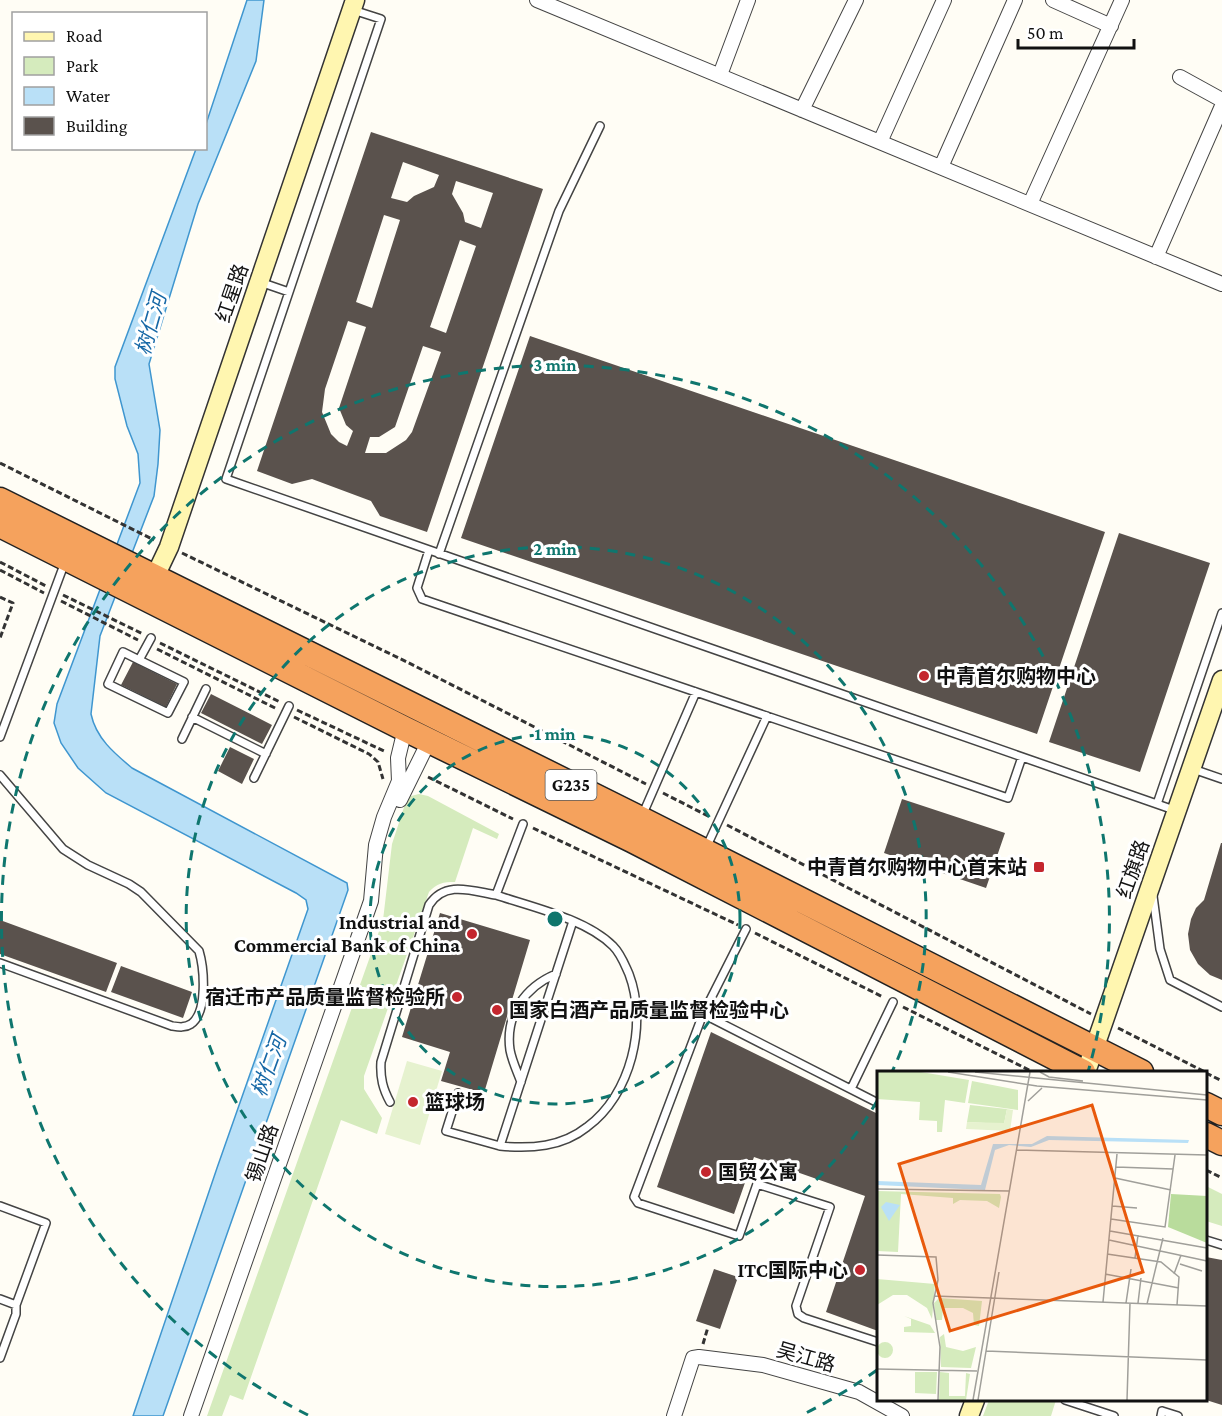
<svg xmlns="http://www.w3.org/2000/svg" width="1222" height="1416" font-family="'Crimson Pro','Noto Sans SC',serif">
	<style>
		.green { fill: #d5ebbd }
		.pitch { fill: #e6f2cf }
		.water { fill: #b9e0f7; stroke: #3f96cf; stroke-width: 1.5 }
		.building { fill: #5a524d; fill-rule: evenodd }
		.lines { fill: none; stroke-linecap: round; stroke-linejoin: round }
		.lane-casing { stroke: #444; stroke-width: 10 }
		.street-casing { stroke: #444; stroke-width: 16 }
		.secondary-casing { stroke: #333; stroke-width: 21 }
		.highway-casing { stroke: #222; stroke-width: 27 }
		.path { stroke: #333; stroke-width: 3; stroke-dasharray: 6 3; stroke-linecap: butt }
		.lane { stroke: #fff; stroke-width: 7 }
		.street { stroke: #fff; stroke-width: 14 }
		.secondary { stroke: #fff6b0; stroke-width: 18 }
		.highway { stroke: #f5a25d; stroke-width: 24 }
		.ring { fill: none; stroke: #0f766e; stroke-width: 3; stroke-dasharray: 10 8 }
		.poi-dot { fill: #c4262e; stroke: #fff; stroke-width: 2 }
		.labels { text-anchor: middle; stroke-width: 6; stroke-linejoin: round; paint-order: stroke }
		.shield { fill: #fff; stroke: #585858; stroke-width: 1.5 }
		.shield-label { font-size: 18px; font-weight: bold; fill: #111 }
		.street-label { font-size: 20px; fill: #111; stroke: #fff }
		.poi-label { font-size: 20px; font-weight: bold; fill: #111; stroke: #fff; text-anchor: start }
		.water-label { font-size: 21px; font-style: italic; fill: #1768a6; stroke: #fff }
		.inset-road { fill: none; stroke: #a09f9a; stroke-width: 1.5 }
		.view { fill: #e8590c; fill-opacity: 0.15; stroke: #e8590c; stroke-width: 3 }
		.inset-edge { fill: none; stroke: #111; stroke-width: 3 }
		.centre { fill: #0f766e; stroke: #fff; stroke-width: 3 }
		.ring-label { font-size: 18px; text-anchor: middle; font-weight: bold; fill: #0f766e; stroke: #fff; stroke-width: 6; stroke-linejoin: round; paint-order: stroke }
	</style>
	<rect width="100%" height="100%" fill="#fffdf5"/>
	<path class="green" d="M419,794L428,796L499,834L497,839L473,828L455,882C443,882 437,883 429,892L364,1076V1089L382,1118L377,1134L341,1120L243,1400L230,1395L222,1416H207L383,920L392,844L406,801L411,796Z
		M1206,1186L1222,1194V1226L1206,1221Z
		M989,1400H1056L1051,1416H983Z"/>
	<path class="pitch" d="M407,1061L442,1071L420,1145L385,1134Z"/>
	<path class="water" d="M247,0H264L256,61L198,204L149,364L160,430L158,464L154,496L100,636L91,714C96,738 114,753 132,768L347,883L348,890L163,1416H133L217,1168L308,909L306,900L296,893L106,793L78,768L61,743L54,723L57,704L140,483L138,454L127,426L115,379V367L196,149L206,148V124Z"/>
	<path class="building" d="M371,132L543,189L427,532L380,516L371,501L312,479L292,484L257,471ZM403,162L439,175L434,187L414,196L407,202L391,198ZM456,181L493,193L481,228L465,222L463,213L452,194ZM384,215L400,220L372,308L356,302ZM460,240L476,246L446,333L430,327ZM348,321L366,327L339,408L346,425L353,431L347,446L339,442L331,434L322,412L325,389ZM423,346L441,352L412,432L406,440L386,453H365L370,437H379L395,427Z
		M530,336L1105,532L1037,734L461,538Z
		M1119,533L1210,563L1140,772L1049,742Z
		M133,662L177,684L166,707L121,685Z
		M211,694L272,725L262,744L201,713Z
		M230,747L254,759L242,784L218,771Z
		M902,799L1005,833L986,888L884,853Z
		M1221,843H1222V980L1210,975L1198,964L1190,950L1188,934L1191,919L1196,908L1204,900Z
		M440,913L530,940L484,1093L441,1081L450,1052L402,1037Z
		M0,920L117,963L106,992L0,954Z
		M121,966L192,992L183,1018L111,992Z
		M711,1032L878,1114V1331L826,1312L865,1196L754,1157L734,1214L657,1187Z
		M1206,1257L1222,1260V1405L1206,1400Z
		M714,1269L738,1277L720,1329L696,1321Z"/>
	<g class="lines">
		<g class="lane-casing">
			<path id="lane" d="M353,10L381,19L226,479L1174,810
				M260,282L289,292
				M429,550L417,588L422,599L1008,798L1022,757
				M439,554L559,211L600,126
				M139,660L184,682L168,713L108,684L123,652L139,660L151,638
				M192,717L266,754
				M0,737L65,562
				M182,739L206,689
				M1193,769L1222,779
				M0,775L63,849L88,865L129,884L141,892L199,951C204,968 208,1012 191,1024C185,1028 179,1027 172,1026L0,963
				M254,778L289,706
				M1157,804L1222,613
				M642,816L696,692
				M523,824L496,895C532,907 586,919 613,946C621,954 624,963 629,974C648,1024 631,1095 587,1127C562,1147 531,1149 500,1146L573,921
				M706,848L767,716
				M1153,896L1160,949L1170,980L1222,1007
				M746,929L703,1014L634,1197L638,1203L739,1236L757,1184L830,1207L796,1306L798,1314L804,1318L878,1342
				M703,1014L878,1103
				M521,1082C517,1071 512,1061 510,1050C505,1015 525,987 556,974
				M851,1089L893,1002
				M458,1093L446,1131L500,1146
				M390,1102C383,1089 380,1078 381,1062L429,905C445,880 472,891 496,895
				M0,1206L46,1223L16,1305L0,1299
				M1206,1240L1222,1245
				M0,1358L16,1314V1305
				M1065,1400L1114,1416
				M1161,1416L1162,1411L1178,1416"/>
		</g>
		<g class="street-casing">
			<path id="street" d="M537,0L1222,284
				M1053,0L1111,26
				M720,75L748,0
				M1180,77L1222,100
				M802,110L856,0
				M880,142L944,0
				M941,167L1015,0
				M1030,204L1122,0
				M1156,257L1222,106
				M400,800L429,741
				M191,1416L371,901L376,845L384,817L399,781L398,758L405,729
				M674,1416L693,1358L699,1357L763,1365L859,1392L902,1416"/>
		</g>
		<g class="secondary-casing">
			<path id="secondary" d="M150,587L169,547L355,0
				M1086,1072L1222,680
				M969,1416L975,1400"/>
		</g>
		<g class="highway-casing">
			<path id="highway" d="M0,500L641,819L1141,1072
				M0,525L405,729L632,840L1083,1072
				M1206,1105L1222,1113
				M1206,1135L1222,1143"/>
		</g>
		<path class="path" d="M0,463L154,540
			M182,553L407,662L646,784
			M0,562L46,586
			M0,570L44,593
			M63,595L143,634
			M0,597L13,603L0,638
			M61,601L138,640
			M160,643L280,702
			M157,649L277,709
			M297,710L386,752
			M294,717L369,754L378,762L383,779
			M428,777L513,819
			M663,793L710,817
			M727,825L1091,1014
			M533,828L738,925
			M755,933L883,997
			M903,1007L1033,1072
			M1118,1028L1205,1072
			M1206,1073L1222,1081
			M1206,1170L1222,1178
			M703,1344L708,1327"/>
		<use href="#lane" class="lane"/>
		<use href="#street" class="street"/>
		<use href="#secondary" class="secondary"/>
		<use href="#highway" class="highway"/>
	</g>
	<g class="ring">
		<circle cx="555" cy="919" r="185"/>
		<path d="M877 1101A370 370 0 1 1 892 1072"/>
		<path d="M877 1370A554 554 0 0 1 802 1415M308 1415A554 554 0 1 1 1088 1072"/>
	</g>
	<g class="poi-dot">
		<circle cx="924" cy="676" r="6"/>
		<rect x="1033" y="861" width="12" height="12" rx="3"/>
		<circle cx="472" cy="934" r="6"/>
		<circle cx="457" cy="997" r="6"/>
		<circle cx="497" cy="1010" r="6"/>
		<circle cx="413" cy="1102" r="6"/>
		<circle cx="706" cy="1172" r="6"/>
		<circle cx="860" cy="1270" r="6"/>
	</g>
	<g class="labels">
		<rect class="shield" x="545.5" y="770" width="51" height="30" rx="4.5"/>
		<g class="shield-label">
			<text x="571" y="791">G235</text>
		</g>
		<g class="street-label">
			<text transform="translate(232 293) rotate(-71)" y="7">红星路</text>
			<text transform="translate(1133 869) rotate(-71)" y="7">红旗路</text>
			<text transform="translate(262 1153) rotate(-71)" y="7">锡山路</text>
			<text transform="translate(806 1357) rotate(16)" y="7">吴江路</text>
		</g>
		<g class="poi-label">
			<text x="936" y="683">中青首尔购物中心</text>
			<text x="1027" y="874" text-anchor="end">中青首尔购物中心首末站</text>
			<text x="460" y="929" text-anchor="end">Industrial and<tspan x="460" dy="23">Commercial Bank of China</tspan></text>
			<text x="445" y="1004" text-anchor="end">宿迁市产品质量监督检验所</text>
			<text x="509" y="1017">国家白酒产品质量监督检验中心</text>
			<text x="425" y="1109">篮球场</text>
			<text x="718" y="1179">国贸公寓</text>
			<text x="848" y="1277" text-anchor="end">ITC国际中心</text>
		</g>
		<g class="water-label">
			<text transform="translate(151 324) rotate(-74)" y="7">树仁河</text>
			<text transform="translate(269 1066) rotate(-70)" y="7">树仁河</text>
		</g>
	</g>
	<g transform="translate(877 1071)">
		<rect width="330" height="330" fill="#fffdf5"/>
		<path d="M0,1H44L92,9L88,32L68,29L65,61H60V50L42,49L43,31L0,28ZM95,10L141,19V39L91,32ZM93,34L130,38L127,53L90,51ZM0,120L123,123L124,126L122,137L110,130L83,129L76,133V127L24,123L21,181L0,180ZM0,208L58,213L55,248L50,237L30,224H16L0,234ZM62,227L105,230L102,255L97,254L96,242L86,237H66L65,249H59L57,232ZM27,245L53,254L58,262L27,261V256L34,255V248ZM67,263L69,276L86,280L99,276L94,297L64,296L63,266ZM0 279a8 8 0 1 1 16 0a8 8 0 1 1-16 0ZM38,301H60L59,323L38,322ZM63,301L72,302V325H88L89,302L93,303L89,329H62Z" fill="#d5ebbd"/>
		<path d="M294,123L330,125V172L291,156Z" fill="#b9dc9c"/>
		<path d="M130,38L136,39L133,60L89,58L90,51L127,52Z" fill="#e6f2cf"/>
		<path d="M170,65L312,69L311,72L172,69L154,76L132,74L118,79L108,119L0,114V110L104,114L116,73H155ZM9,131L23,134L12,150L4,136Z" fill="#b9e0f7"/>
		<path class="inset-road" d="M71,1L160,15L330,29M98,1L330,24M163,1L172,6L206,10M151,30L165,17M140,79L330,84M239,96L296,98M238,107L294,119M0,118L132,120M235,135L260,137M234,148L288,156L298,84M233,160L330,177M232,169L330,190M230,183L284,191L302,206L300,234M0,184L59,186L61,209L56,232L63,276L61,329M258,187L261,164M303,193L325,200M228,203L302,217M297,203L304,184M57,225L330,235M226,231L240,83M249,232L254,198M261,232L264,207M270,233L286,167M109,280L330,289M0,298L100,300M96,329L153,1M101,329L122,201M250,329L253,232"/>
		<path class="view" d="M215,34L266,201L73,260L22,93Z"/>
		<rect width="330" height="330" class="inset-edge"/>
	</g>
	<circle cx="555" cy="919" r="9" class="centre"/>
	<g class="ring-label">
		<text x="555" y="371">3 min</text>
		<text x="555" y="555">2 min</text>
		<text x="555" y="740">1 min</text>
	</g>
	<rect x="12" y="12" width="195" height="138" fill="#ffffff" stroke="#a0a0a0" stroke-width="1.5"/>
	<rect x="24" y="32" width="30" height="9" fill="#fff6b0" stroke="#a0a0a0" stroke-width="1.5"/>
	<text x="66" y="42" font-size="18" fill="#111111">Road</text>
	<rect x="24" y="57" width="30" height="18" fill="#d5ebbd" stroke="#a0a0a0" stroke-width="1.5"/>
	<text x="66" y="72" font-size="18" fill="#111111">Park</text>
	<rect x="24" y="87" width="30" height="18" fill="#b9e0f7" stroke="#a0a0a0" stroke-width="1.5"/>
	<text x="66" y="102" font-size="18" fill="#111111">Water</text>
	<rect x="24" y="117" width="30" height="18" fill="#5a524d" stroke="#a0a0a0" stroke-width="1.5"/>
	<text x="66" y="132" font-size="18" fill="#111111">Building</text>
	<path d="M1018 39v9h116v-9" fill="none" stroke="#111111" stroke-width="3"/>
	<text x="1027" y="39" font-size="18" fill="#111111" stroke="#ffffff" stroke-width="4.5" paint-order="stroke">50 m</text>
</svg>
